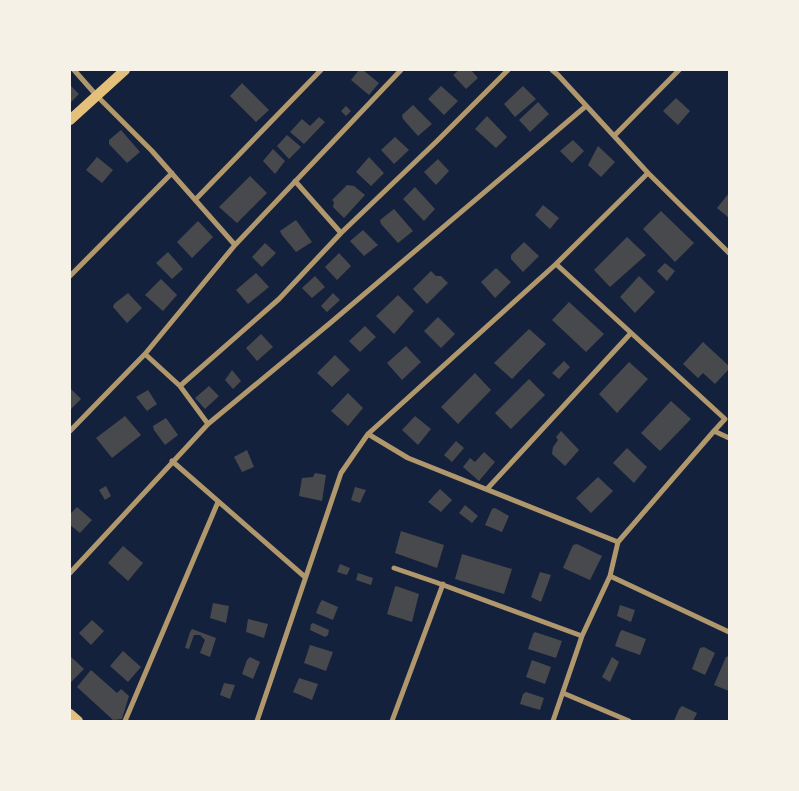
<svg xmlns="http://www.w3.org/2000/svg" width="799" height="791" font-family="'Sofia Sans Condensed',sans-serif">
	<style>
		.building { fill: #48494c }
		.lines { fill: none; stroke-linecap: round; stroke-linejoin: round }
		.minor { stroke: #b1986c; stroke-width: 5 }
		.secondary { stroke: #e5c07b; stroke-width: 10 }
	</style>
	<rect width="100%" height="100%" fill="#14213d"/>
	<path class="building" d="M359,70H363L379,83L369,95L351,80Z
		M459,70H471L478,78L466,89L453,75Z
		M242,83L269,110L256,122L230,96Z
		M70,85L79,94L70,103Z
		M441,86L458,101L444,115L428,99Z
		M523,86L536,99L515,117L504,104Z
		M676,98L690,111L678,125L663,111Z
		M538,102L549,114L530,132L519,120Z
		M413,105L432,124L418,136L403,119L402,115Z
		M346,106L351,111L346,116L341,111Z
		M487,116L507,137L496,148L475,129Z
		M319,117L325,122L304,144L290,132L302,119L310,126Z
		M121,130L140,152L127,163L109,144V140Z
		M287,135L301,147L289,159L277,146Z
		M395,137L409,150L394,164L381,150Z
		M573,140L584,151L572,163L560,151Z
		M598,146L615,162L601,177L588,165Z
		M273,149L285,161L275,174L263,161Z
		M97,157L113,170L102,183L86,170Z
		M369,157L384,173L371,186L356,172Z
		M438,159L449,171L436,185L424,172Z
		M250,176L267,193L237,223L219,207Z
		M347,185L354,186L365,195L344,218L333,207L334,202L332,200Z
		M415,187L435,209L424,221L403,199Z
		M729,193V218L717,208Z
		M543,205L559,218L550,229L535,215Z
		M394,209L413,231L398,243L381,224L380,220Z
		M661,211L694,243L675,262L643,229Z
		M296,220L312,242L296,252L282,235L280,231Z
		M198,221L213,237L192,258L177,242Z
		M363,230L378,245L364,256L350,241Z
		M627,237L646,255L610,287L594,270Z
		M524,242L539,256L523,272L511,259V255Z
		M265,243L276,253L262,267L252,257Z
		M168,252L183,269L172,279L156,263Z
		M339,253L351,266L337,280L325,267Z
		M665,263L675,271L667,281L657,271Z
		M496,268L511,282L495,298L481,282Z
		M431,271L436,276H441L448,283L427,304L413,289Z
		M256,273L269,287L248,304L236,290Z
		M315,276L325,287L312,298L302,288Z
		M639,276L655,292L635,313L620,297Z
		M161,279L177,295L163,311L145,295Z
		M128,293L142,308L127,323L113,307L114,304Z
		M333,293L340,300L327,312L321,306Z
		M398,295L414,311L394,334L376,316Z
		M569,302L604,334L586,352L552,320Z
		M438,317L455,334L441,348L424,331Z
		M365,326L376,337L360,352L349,341Z
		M529,329L546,344L512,379L494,363Z
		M261,334L273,347L257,361L246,348Z
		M703,342L729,366V369L715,384L703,373L698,378L683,364Z
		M406,346L421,362L402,380L387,363Z
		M335,355L350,370L332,387L317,373Z
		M564,361L570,367L559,379L552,373Z
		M629,362L648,379L617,413L599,394Z
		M232,370L241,381L233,389L225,380Z
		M475,373L491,390L458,424L441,407Z
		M529,379L545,395L511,429L495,413Z
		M209,386L219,396L205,409L195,398Z
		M70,388L81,399L70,410Z
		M148,390L157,404L147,411L136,397Z
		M348,393L363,408L348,426L331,411Z
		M671,401L691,419L660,451L641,433Z
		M125,416L141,435L112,458L96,438Z
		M415,416L431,429L418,445L402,430Z
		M166,418L178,435L165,445L154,430L153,426Z
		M561,431L579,450L565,466L552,454L553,447L558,440L556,437Z
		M456,441L464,448L452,462L444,455Z
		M627,448L647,467L634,483L613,463Z
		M247,450L254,467L242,472L234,457Z
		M484,452L495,462L479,481L463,467L470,458L475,462Z
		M315,473L326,475L322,501L299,496L302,478L313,477Z
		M598,477L613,491L591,513L576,498Z
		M106,486L111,496L105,500L99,490Z
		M355,487L366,490L360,503L351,500Z
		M440,489L452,500L441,512L428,502Z
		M465,505L478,516L472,523L459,513Z
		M77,507L92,520L80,533L70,525V514Z
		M495,508L509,516L502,532L485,525L492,509Z
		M401,531L444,545L437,568L395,553Z
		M577,544L602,556L590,580L563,568L573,545Z
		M123,546L143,563L128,581L108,563Z
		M462,554L512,569L504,594L455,579Z
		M340,564L350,568L347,575L337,572Z
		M540,572L551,575L541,602L531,597Z
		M358,573L373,578L371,585L356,580Z
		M396,586L419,594L412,622L387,614L395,587Z
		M322,600L338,607L333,620L316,613L320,603Z
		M213,603L229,606L226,623L210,618Z
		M620,605L635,610L631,622L617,616Z
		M248,619L268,624L264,638L246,632Z
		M92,620L104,631L91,645L79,633Z
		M313,623L329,630L328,635L325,637L310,630L311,624Z
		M192,629L216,638L210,657L200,653L205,640L200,635H194L189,649L185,648L190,632Z
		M622,630L646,639L640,655L615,646L620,632Z
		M535,632L562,641L556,658L528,649L533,634Z
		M310,645L333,652L326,671L304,663Z
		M704,647L715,653L705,675L692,669L700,648Z
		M123,651L141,667L128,682L110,666Z
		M70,656L84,669L70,683Z
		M729,656V691L714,685L726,657Z
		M250,657L260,662L253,679L242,674L247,660Z
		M612,657L619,662L610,682L602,677Z
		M532,660L551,667L545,684L526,677Z
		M91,670L117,693L121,689L129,696L122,719L113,720L77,687Z
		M299,678L318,684L312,700L293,692Z
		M224,683L235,685L230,699L220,695Z
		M526,692L544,698L540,710L520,704L523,694Z
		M682,706L697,713L693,721H674L679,709Z"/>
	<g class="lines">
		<path class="minor" d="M74,70L97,96L152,151L235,245
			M552,70L558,75L648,173L729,253
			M614,136L679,70
			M295,181L341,233
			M195,200L321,70
			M556,264L725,419L714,431
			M70,276L172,173
			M145,354L180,386L208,424
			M180,386L279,299L341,233L437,141L508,70
			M70,431L145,354L235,245L401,70
			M368,434L408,458L618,542
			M172,461L305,577
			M487,489L631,333
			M394,568L435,582L582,636
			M70,573L208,424L329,324L586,106
			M610,576L729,632
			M563,693L629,721
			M125,721L218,502
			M257,721L341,473L368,434L556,264L648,173
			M392,721L443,584
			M553,721L582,636L610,576L618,542L714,431L729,438"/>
		<path class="secondary" d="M70,120L125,70
			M70,714L78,721"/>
	</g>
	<rect width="799" height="791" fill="none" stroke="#f6f1e7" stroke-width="142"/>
</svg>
